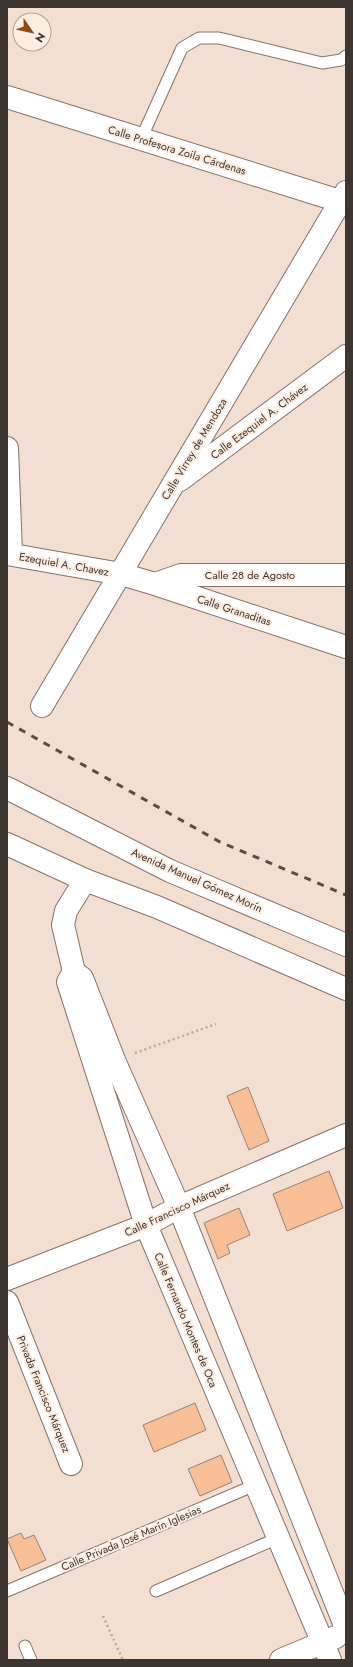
<svg xmlns="http://www.w3.org/2000/svg" width="353" height="1667" font-family="Jost,sans-serif">
	<style>
		.building { fill: #f8be96; stroke: #968376 }
		.lines { fill: none; stroke-linecap: round; stroke-linejoin: round }
		.service-casing { stroke: #857367; stroke-width: 13 }
		.minor-casing { stroke: #857367; stroke-width: 24 }
		.primary-casing { stroke: #857367; stroke-width: 24 }
		.path { stroke: #b8a89d; stroke-width: 2.5; stroke-dasharray: 2 3; stroke-linecap: butt }
		.service { stroke: #fff; stroke-width: 11 }
		.minor { stroke: #fff; stroke-width: 22 }
		.primary { stroke: #fff; stroke-width: 22 }
		.rail { stroke: #574d46; stroke-width: 3; stroke-dasharray: 7 7; stroke-linecap: butt }
		.labels { text-anchor: middle; stroke-width: 4; stroke-linejoin: round; paint-order: stroke }
		.street-label { font-size: 11px; fill: #3d352f; stroke: #fdede1 }
	</style>
	<rect width="100%" height="100%" fill="#f3dfd1"/>
	<path class="building" d="M248,1087L269,1141L249,1150L227,1096Z
		M329,1171L343,1208L287,1231L273,1194Z
		M239,1208L250,1235L227,1245L230,1253L218,1259L204,1223Z
		M195,1403L206,1430L154,1452L143,1425Z
		M221,1455L232,1482L200,1496L188,1469Z
		M21,1533L24,1539L34,1535L46,1560L21,1571L7,1539Z"/>
	<g class="lines">
		<g class="service-casing">
			<path id="service" d="M141,139L182,48L199,38H219L322,63L341,60L346,56
				M7,1591L255,1485
				M156,1591L278,1538
				M25,1646L31,1660"/>
		</g>
		<g class="minor-casing">
			<path id="minor" d="M7,97L346,203
				M7,448L11,554
				M180,480L346,356
				M7,554L121,574L155,584L346,647
				M155,584L181,575H346
				M42,706L346,192
				M85,880L66,911L63,925L74,972L82,978L114,1060L179,1207L346,1628
				M73,973L68,982L146,1225L330,1660
				M7,1279L146,1225L179,1207L346,1135
				M7,1302L71,1464
				M281,1660L336,1637"/>
		</g>
		<g class="primary-casing">
			<path id="primary" d="M7,788L170,871L346,945
				M7,844L85,880L157,907L346,989"/>
		</g>
		<path class="path" d="M135,1053L216,1024
			M103,1616L123,1660"/>
		<use href="#service" class="service"/>
		<use href="#minor" class="minor"/>
		<use href="#primary" class="primary"/>
		<path class="rail" d="M7,722L220,842L346,895"/>
	</g>
	<g class="labels">
		<g class="street-label">
			<text transform="translate(177 150) rotate(17)" y="4">Calle Profesora Zoila Cárdenas</text>
			<text transform="translate(259 421) rotate(-37)" y="4">Calle Ezequiel A. Chávez</text>
			<text transform="translate(194 449) rotate(-59)" y="4">Calle Virrey de Mendoza</text>
			<text transform="translate(64 564) rotate(10)" y="4">Ezequiel A. Chavez</text>
			<text x="250" y="579">Calle 28 de Agosto</text>
			<text transform="translate(234 610) rotate(18)" y="4">Calle Granaditas</text>
			<text transform="translate(197 880) rotate(24)" y="4">Avenida Manuel Gómez Morín</text>
			<text transform="translate(177 1209) rotate(-25)" y="4">Calle Francisco Márquez</text>
			<text transform="translate(186 1320) rotate(67)" y="4">Calle Fernando Montes de Oca</text>
			<text transform="translate(44 1394) rotate(68)" y="4">Privada Francisco Márquez</text>
			<text transform="translate(131 1538) rotate(-23)" y="4">Calle Privada José Marín Iglesias</text>
		</g>
	</g>
	<rect width="353" height="1667" fill="none" stroke="#3d352f" stroke-width="16"/>
	<g transform="translate(32 32) rotate(124)"><circle r="19" fill="#fdede1" stroke="#b0a39a"/>
	<path d="M0-3L7 15L0 10L-7 15Z" fill="#8b4b13"/>
	<text y="-6" font-size="11" font-weight="bold" text-anchor="middle" fill="#3d352f">N</text>
	</g>
</svg>
